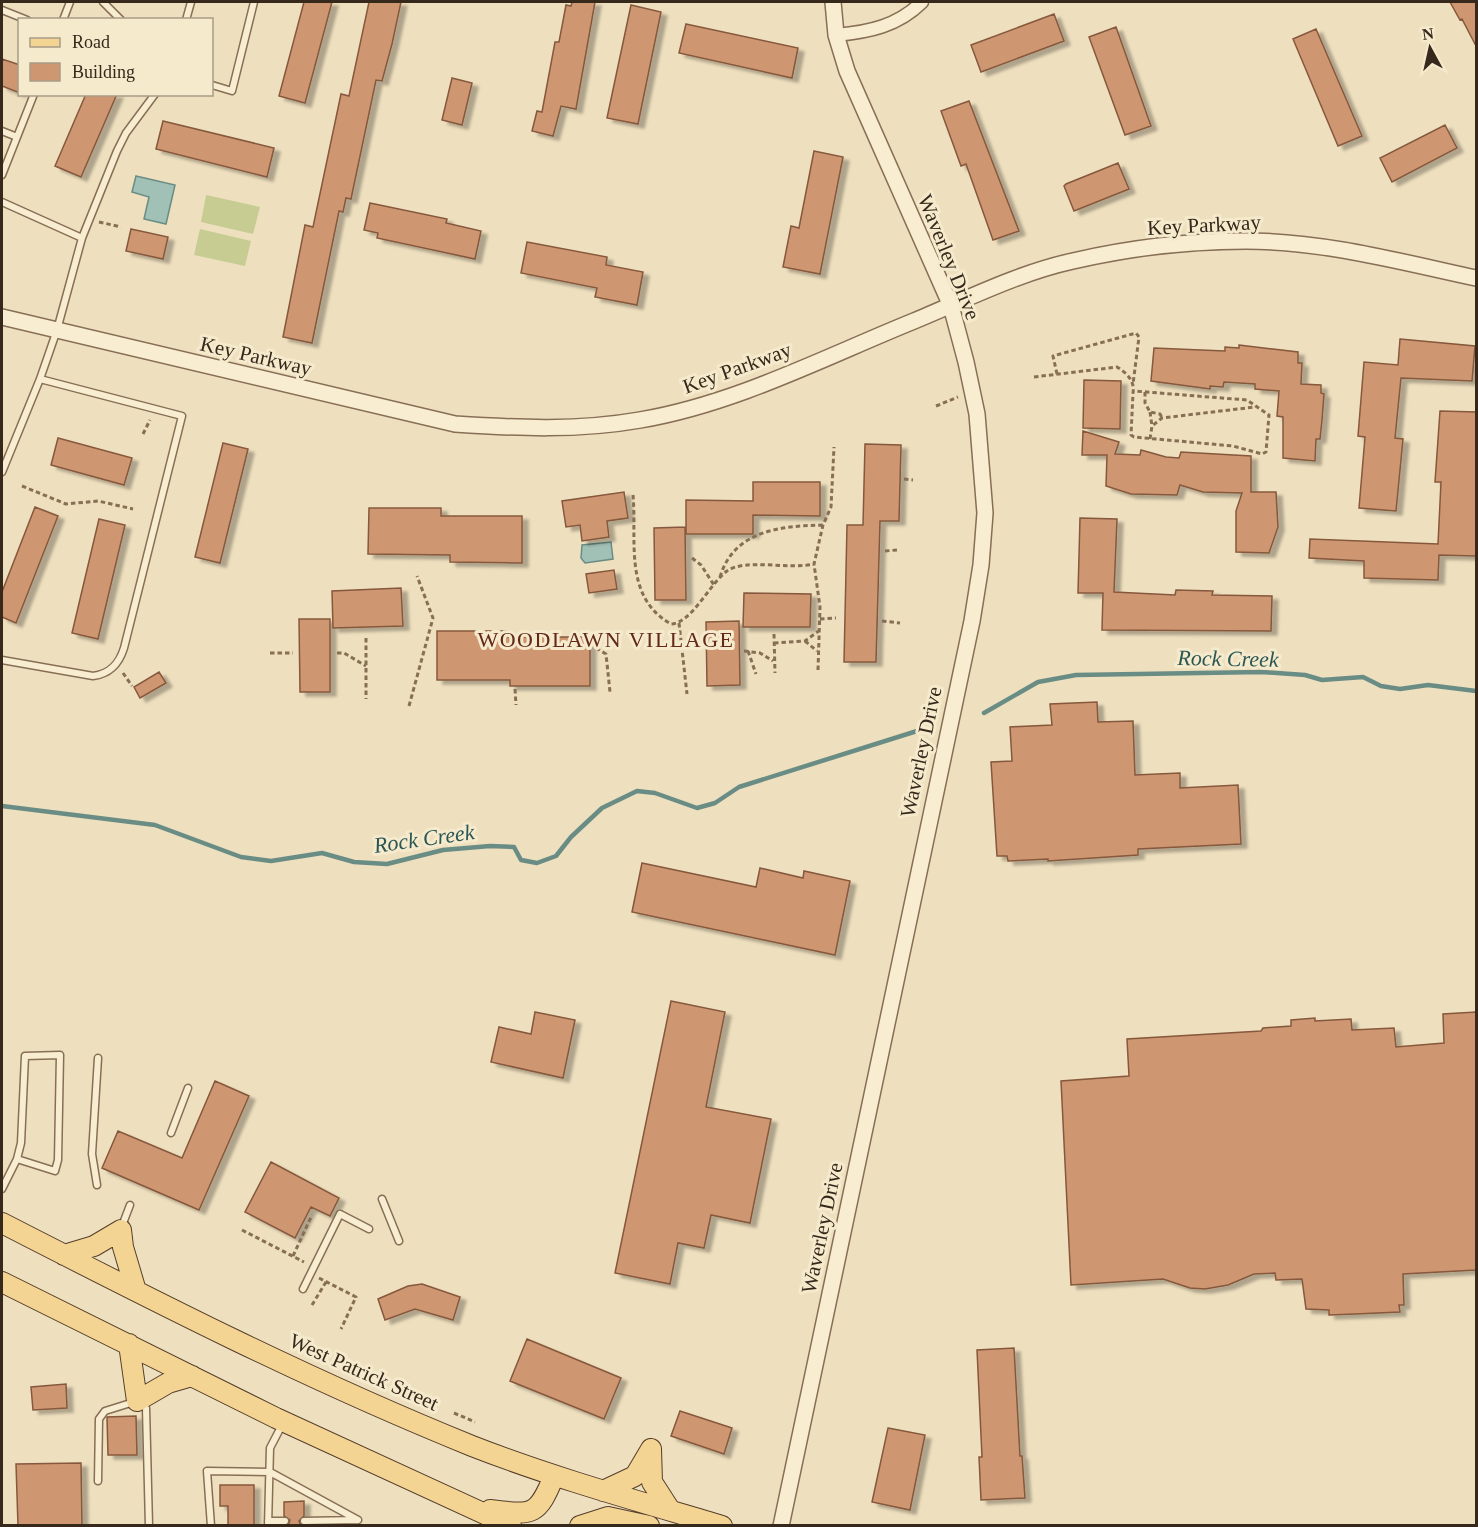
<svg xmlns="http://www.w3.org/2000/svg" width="1478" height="1527" font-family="'Times New Roman',serif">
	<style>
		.green { fill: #c6cc92 }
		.water { fill: #a1c0b6; stroke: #698d84; stroke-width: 1.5 }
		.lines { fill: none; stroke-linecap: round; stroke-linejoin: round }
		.stream { stroke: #698d84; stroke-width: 4.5 }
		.building { fill: #ce9772; stroke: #86583c; stroke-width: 1.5; filter: url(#shadow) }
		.service-casing { stroke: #876f56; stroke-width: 9 }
		.minor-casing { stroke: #876f56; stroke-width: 15 }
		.tertiary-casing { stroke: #876f56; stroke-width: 18 }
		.primary-casing { stroke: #543e2b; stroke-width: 22 }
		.path { stroke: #876f56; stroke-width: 3; stroke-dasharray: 4.5 3; stroke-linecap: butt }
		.service { stroke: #f9edd1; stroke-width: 6 }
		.minor { stroke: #f9edd1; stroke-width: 12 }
		.tertiary { stroke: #f9edd1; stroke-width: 15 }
		.primary { stroke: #f4d493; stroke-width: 20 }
		.labels { text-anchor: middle; stroke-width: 6; stroke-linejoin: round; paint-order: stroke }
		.street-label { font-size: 21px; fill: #36281b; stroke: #f6eacd }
		.neighbourhood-label { font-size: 22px; letter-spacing: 1.5px; fill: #63281a; stroke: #f6eacd }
		.water-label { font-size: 22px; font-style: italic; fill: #2a5653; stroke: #f6eacd }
	</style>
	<defs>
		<filter id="shadow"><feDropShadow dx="6" dy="4" stdDeviation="1.5" flood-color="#0004"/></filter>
	</defs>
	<rect width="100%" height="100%" fill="#eedfbe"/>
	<path class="green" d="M206,195L260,207L253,234L201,222Z
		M200,229L251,241L245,266L194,255Z"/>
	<path class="water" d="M136,176L175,185L166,224L144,219L149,197L132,192Z
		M611,542L613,559L585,563L581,558L582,545Z"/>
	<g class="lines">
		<path class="stream" d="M984,713L1038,682L1076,675L1262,672L1305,675L1322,680L1363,677L1381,686L1400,689L1428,685L1476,691
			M2,806L155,825L241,857L271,861L322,853L354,862L387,864L443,850L490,846L514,847L521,860L537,863L556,856L571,837L602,808L637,791L655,793L697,808L715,803L739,787L917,731"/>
	</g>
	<path class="building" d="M304,2H332L305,103L279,96Z
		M369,2H401L392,44L382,81L376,80L351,199L346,198L343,212L339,211L312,343L283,337L305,225L313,227L341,94L349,96Z
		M572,2H595L576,109L561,106L553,136L532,131L537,111L542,112L555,42H559L566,5L571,6Z
		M1450,2H1476V46L1462,19L1460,20Z
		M631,5L661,12L638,124L607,118Z
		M1054,14L1064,41L981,72L971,45Z
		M686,24L798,48L792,78L679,53Z
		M1116,27L1151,126L1125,135L1089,37Z
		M1316,29L1362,136L1338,146L1293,39Z
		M2,59L20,65V93L2,86Z
		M452,78L472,83L462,125L442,120Z
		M86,94H117L81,177L55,166Z
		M969,101L1019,231L993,240L966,164L961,166L941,111Z
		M163,121L274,148L267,177L156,149Z
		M1445,125L1457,148L1392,182L1380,158Z
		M814,151L843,157L820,274L783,267L791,226L799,228Z
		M1118,163L1129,189L1074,211L1064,186L1066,184Z
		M370,203L447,219L446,223L481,231L475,259L377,238L378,233L364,230Z
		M131,229L168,237L163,259L126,251Z
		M527,242L607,257L606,265L643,272L637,305L595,297L597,288L521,273Z
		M1400,339L1475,346L1472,381L1401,378L1395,438L1403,439L1396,511L1359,508L1365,437L1358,436L1364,362L1398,365Z
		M1239,345L1298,352V363H1302L1301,384L1321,385V393L1324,394L1322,420L1320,439H1316L1315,461L1283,458V417L1277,416L1279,391L1255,389V384L1224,382L1223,387L1210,386V389L1151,381L1154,348L1225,351V347L1239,348Z
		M1084,380L1121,381L1120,429L1083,428Z
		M1440,411L1476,412V556L1439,555L1438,580L1364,578V561L1309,558L1310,539L1438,544L1441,482H1435Z
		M1083,431L1119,442L1115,454L1140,455L1141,450L1166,457L1179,458L1181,452L1251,456V492H1276L1278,527L1269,553L1236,552V511L1242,493L1203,492L1180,485L1177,495L1131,494L1106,486L1107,455H1082Z
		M58,438L132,458L124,485L51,465Z
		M223,443L248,449L220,563L195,557Z
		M865,444L901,445L899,521H880L876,662H844L847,525H863Z
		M753,482H820V516L753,515V534H686V500L753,501Z
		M624,492L628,518L607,521L609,537L582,541L580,525L566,527L562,501Z
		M35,507L58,516L16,623L2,617V592Z
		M369,508H441V516H522V563L450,562V555L368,554Z
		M1080,518L1117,519L1114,592L1175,595L1176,590L1213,591L1212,595L1272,596L1271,631L1102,630L1103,593H1078Z
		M99,519L125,525L98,639L72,633Z
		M685,527L686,600H655L654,528Z
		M614,570L617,589L589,593L586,574Z
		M401,588L403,626L333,628L332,591Z
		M744,593L811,594L810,627H743Z
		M299,619H330V692H300Z
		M739,621L740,685L707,686L706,622Z
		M437,631H508V637H590V686H510V680H437Z
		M159,672L166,683L140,698L134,687Z
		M1097,702L1098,722L1133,721L1135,775L1180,773V788L1238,785L1241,844L1138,849V855L1048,861V859L1008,861L1007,856H997L991,762L1012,761L1010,727L1052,725L1050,704Z
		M642,863L756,887L760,868L803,878L804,871L850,881L835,955L632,912Z
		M671,1001L725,1012L706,1107L771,1119L750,1223L711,1215L704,1248L678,1243L670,1284L615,1273Z
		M535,1012L575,1020L563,1078L491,1062L499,1027L531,1034Z
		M1476,1012V1270L1403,1274L1404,1305H1399L1400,1312L1355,1314L1329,1315V1310L1306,1309L1302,1279L1276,1280L1275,1273L1254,1274L1228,1285L1205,1289L1190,1288L1163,1279L1071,1285L1061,1081L1129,1076L1127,1039L1261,1031L1263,1028L1291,1026V1020L1315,1018V1021L1351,1019L1352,1030L1394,1028L1396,1047L1444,1043L1443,1014Z
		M215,1081L249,1096L199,1210L102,1168L118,1131L182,1158Z
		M271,1162L339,1198L330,1216L311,1207L295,1238L245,1212Z
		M422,1284L460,1297L453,1320L415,1309L385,1320L378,1299L408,1286Z
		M527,1339L621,1378L604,1419L510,1381Z
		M1014,1348L1020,1456H1022L1025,1498L981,1500L979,1457H982L977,1350Z
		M66,1384L67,1408L33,1410L31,1387Z
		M680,1411L732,1428L724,1454L671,1436Z
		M136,1416L137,1455H108L107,1417Z
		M888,1428L925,1435L910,1510L872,1502Z
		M81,1463L82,1526H18L16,1464Z
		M220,1485H254V1526H228V1506H220Z
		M304,1501V1516L299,1521L301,1526H288L290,1520L284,1516V1502Z"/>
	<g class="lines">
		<g class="service-casing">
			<path id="service" d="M103,2L121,20
				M2,10L27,20
				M63,20L70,2
				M186,20L191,2
				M212,85L232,91L254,2
				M2,131L17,137
				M2,175L34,94
				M2,202L82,238
				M2,472L40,379L57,330L82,238L117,151L126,133L155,94
				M2,660L93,676C110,674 119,664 124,648L182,416L40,379
				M171,1133L188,1088
				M97,1185L92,1154L98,1058
				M2,1189L17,1159L21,1143L25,1056L60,1055L58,1160L55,1171L17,1159
				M382,1199L399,1241
				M122,1226L130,1205
				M303,1289L340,1214L369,1229
				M98,1481L99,1419L105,1411L137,1401L146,1408L149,1526
				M268,1521H285
				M304,1521L358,1520
				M211,1526L207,1471L270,1472L358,1520
				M268,1526L270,1448L282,1425"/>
		</g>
		<g class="minor-casing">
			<path id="minor" d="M836,35C869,32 898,26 922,2"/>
		</g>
		<g class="tertiary-casing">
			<path id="tertiary" d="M2,317L455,424C517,428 578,431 640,420C735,404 825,357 914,321C965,300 1018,273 1073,261C1129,248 1188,241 1246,241C1324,241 1401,262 1476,278
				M781,1526L972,621L981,565L985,513L977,414L966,362L951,306L847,71L836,35L833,2"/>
		</g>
		<g class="primary-casing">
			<path id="primary" d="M2,1223C156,1302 311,1381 472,1446C554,1478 638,1501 722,1526
				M64,1255L94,1246L121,1230L123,1247L136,1291
				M2,1282L276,1418L511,1526
				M129,1344L137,1401L168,1383L192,1376
				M651,1449L652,1482L670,1510
				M603,1491L635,1476L651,1449
				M490,1510C533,1515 537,1517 554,1476
				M580,1526L608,1517L649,1526"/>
		</g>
		<path class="path" d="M99,222L121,227
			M1057,374L1053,356L1136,333L1139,337L1133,384
			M1034,377L1117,367C1127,373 1135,381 1133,393L1131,435L1134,437L1233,446L1262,454L1266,452L1269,415L1247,400L1134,391
			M1145,392V403L1150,412L1160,414L1162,418
			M936,406L958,397
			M1150,412L1152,426
			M143,434L150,420
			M1150,439L1152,426L1162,418L1255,407
			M904,479L913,480
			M22,486L66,504L98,501L133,509
			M633,495C637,541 623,597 671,624C692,623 710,583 727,571C745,558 790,570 814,564
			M885,551L897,550
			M692,558L701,565L714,585
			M720,577C734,530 781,526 823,525
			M820,619L836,618
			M882,621L900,623
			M679,623L687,694
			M774,634L775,673
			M366,638V699
			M805,641L817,651
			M774,643L805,641L820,630
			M596,648L606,654L610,692
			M744,651L760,653L773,661
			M748,651L756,674
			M270,653H293
			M337,653H344L366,666
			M818,670L820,607L814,564L823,525L831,507L834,447
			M123,673L132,686
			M515,689L516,705
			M409,706L433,618L417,576
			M242,1230L304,1262
			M293,1256L312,1215
			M319,1278L356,1297L341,1329
			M312,1305L326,1282
			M454,1413L475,1422"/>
		<use href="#service" class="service"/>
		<use href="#minor" class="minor"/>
		<use href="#tertiary" class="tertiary"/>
		<use href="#primary" class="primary"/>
	</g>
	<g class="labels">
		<g class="street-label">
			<text transform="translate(1204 225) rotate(-3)" y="7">Key Parkway</text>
			<text transform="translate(949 257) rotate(68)" y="7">Waverley Drive</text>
			<text transform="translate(256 356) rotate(13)" y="7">Key Parkway</text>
			<text transform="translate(737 368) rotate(-20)" y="7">Key Parkway</text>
			<text transform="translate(921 752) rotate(-78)" y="7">Waverley Drive</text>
			<text transform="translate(822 1228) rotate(-78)" y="7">Waverley Drive</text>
			<text transform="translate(364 1372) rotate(24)" y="7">West Patrick Street</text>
		</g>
		<g class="neighbourhood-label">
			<text x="606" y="647">WOODLAWN VILLAGE</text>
		</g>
		<g class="water-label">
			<text transform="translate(1228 658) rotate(1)" y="8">Rock Creek</text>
			<text transform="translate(424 838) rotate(-8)" y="8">Rock Creek</text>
		</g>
	</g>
	<rect width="1478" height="1527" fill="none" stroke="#36281b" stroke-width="6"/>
	<rect x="18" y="18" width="195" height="78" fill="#f6eacd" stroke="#a99c86" stroke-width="1.5"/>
	<rect x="30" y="38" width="30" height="9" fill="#f4d493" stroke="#a99c86" stroke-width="1.5"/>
	<text x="72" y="48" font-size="18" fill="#36281b">Road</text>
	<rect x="30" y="63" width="30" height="18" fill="#ce9772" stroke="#a99c86" stroke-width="1.5"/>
	<text x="72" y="78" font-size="18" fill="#36281b">Building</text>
	<g transform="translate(1430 48) rotate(352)" stroke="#f6eacd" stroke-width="4.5" paint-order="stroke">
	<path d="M0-4.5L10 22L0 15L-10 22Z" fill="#36281b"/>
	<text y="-9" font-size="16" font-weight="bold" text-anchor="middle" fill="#36281b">N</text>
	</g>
</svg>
